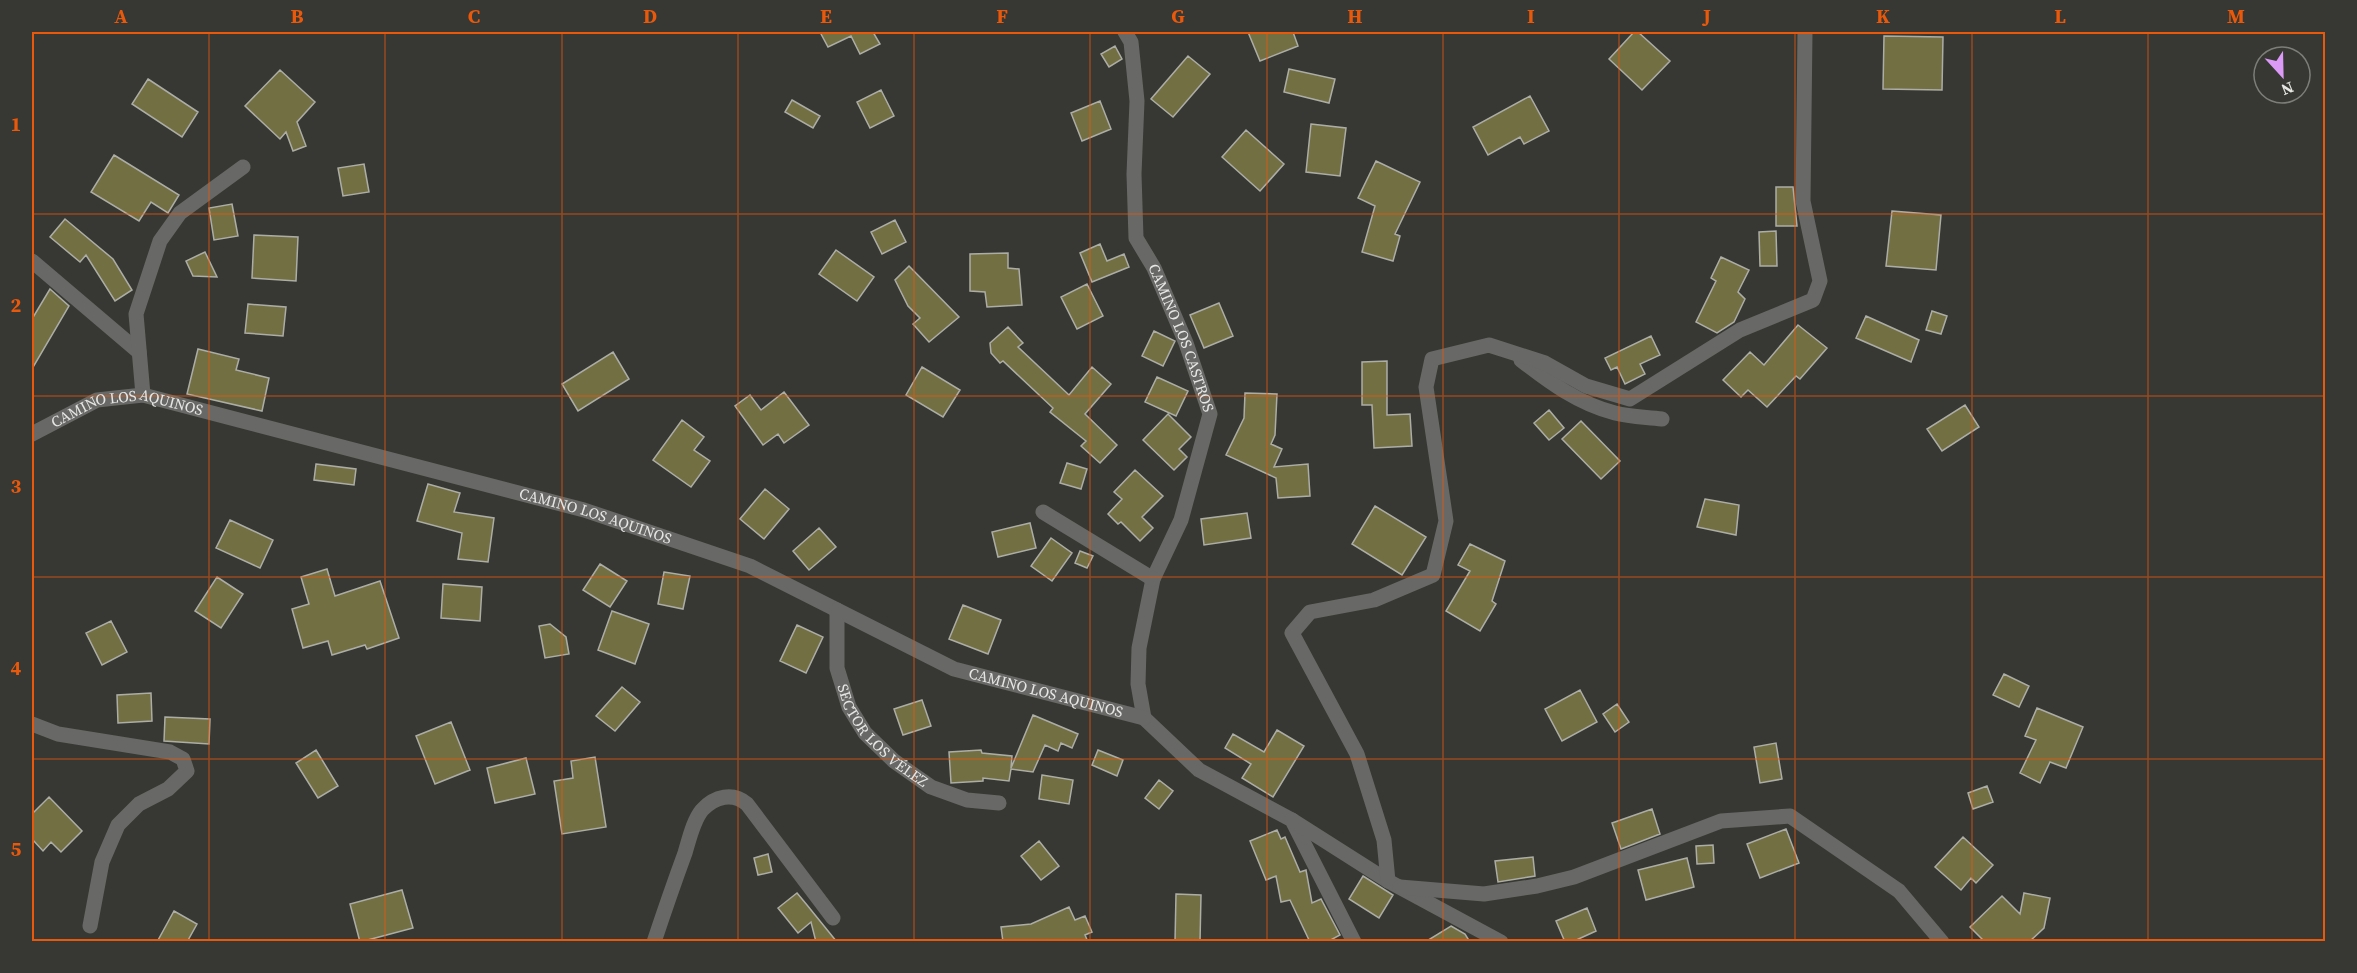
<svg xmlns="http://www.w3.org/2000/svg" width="2357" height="973" font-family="'Source Serif 4',serif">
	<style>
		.building { fill: #726f42; stroke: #adada8; stroke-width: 1.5 }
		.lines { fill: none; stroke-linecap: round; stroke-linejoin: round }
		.minor { stroke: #686866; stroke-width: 15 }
		.grid { fill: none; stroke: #e8590c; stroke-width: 1.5; stroke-opacity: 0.55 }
		.labels { text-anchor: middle; stroke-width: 6; stroke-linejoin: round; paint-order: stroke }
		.street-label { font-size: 15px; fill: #e6e6e4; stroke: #373733 }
		.neatline { fill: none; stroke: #e8590c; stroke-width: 2 }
		.grid-label { font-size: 20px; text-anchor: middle; font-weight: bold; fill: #e8590c }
	</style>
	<rect width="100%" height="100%" fill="#373733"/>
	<path class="building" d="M820,32H873L880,44L860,54L851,36L828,47Z
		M1248,32H1293L1298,46L1260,61Z
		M1634,32H1638L1670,61L1642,90L1609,59Z
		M1884,36L1943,37L1942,90L1883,89Z
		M1115,46L1122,59L1109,67L1101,54Z
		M1188,56L1210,74L1173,117L1151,99Z
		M1289,69L1335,79L1329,103L1284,92Z
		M280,70L315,102L297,122L306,146L293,151L286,132L280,139L245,106Z
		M148,79L198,112L182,137L132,104Z
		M881,90L894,116L870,128L857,102Z
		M1530,96L1549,131L1524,144L1520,137L1488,155L1473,127Z
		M792,100L820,116L813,128L785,112Z
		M1100,101L1111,129L1082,141L1071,113Z
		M1311,124L1346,128L1340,176L1306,172Z
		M1246,130L1284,164L1260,191L1222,157Z
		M114,155L179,195L168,213L151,202L139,221L91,192Z
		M1376,161L1420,182L1395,234L1400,236L1393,261L1362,252L1375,206L1358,198Z
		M364,164L369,192L343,196L338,168Z
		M1776,187H1793L1797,226H1776Z
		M232,204L238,236L214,240L209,208Z
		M1892,211L1941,215L1936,270L1886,266Z
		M65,219L113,259L132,290L115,301L86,255L80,262L50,237Z
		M895,220L906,242L882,254L871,232Z
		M1776,231L1777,266H1760L1759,232Z
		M254,235L298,237L296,281L252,278Z
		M1100,244L1107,261L1124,254L1129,267L1092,282L1080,253Z
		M836,250L874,277L857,301L819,274Z
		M205,252L217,277L193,276L186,261Z
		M1008,253V268L1019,269L1022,305L987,307L985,292L970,291V254Z
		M1721,257L1749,270L1738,292L1745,299L1734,322L1717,333L1696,322L1716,281L1711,278Z
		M909,266L959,317L929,342L913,324L920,318L908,306L895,280Z
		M1087,284L1103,316L1077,329L1061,297Z
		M50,289L69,306L32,369V319Z
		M1219,303L1233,336L1204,348L1190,315Z
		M248,304L286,307L283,336L245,333Z
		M1932,311L1947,316L1941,334L1926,330Z
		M1866,316L1919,340L1911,362L1856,338Z
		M1798,325L1827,348L1800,379L1796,376L1767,407L1748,390L1741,397L1723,380L1750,352L1764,365Z
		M1008,327L1023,343L1018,347L1069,395L1092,367L1111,384L1085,414L1117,445L1100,463L1081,446L1086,441L1050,412L1053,408L1003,361L1000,363L991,353L990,343Z
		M1154,331L1175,341L1163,366L1142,356Z
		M1651,336L1660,355L1640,364L1645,374L1625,384L1617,367L1611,370L1605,358Z
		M198,349L239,359L236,370L269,378L262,411L187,394Z
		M613,352L629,379L578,411L562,384Z
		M1387,361V415L1410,414L1412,446L1374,448L1372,405H1362V362Z
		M922,367L960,390L943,417L906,395Z
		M1157,377L1188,391L1176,416L1145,402Z
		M784,392L809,425L784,443L778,434L763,445L735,406L750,395L761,410Z
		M1245,393L1277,394L1275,435L1271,444L1282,449L1274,467L1308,464L1310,496L1278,498L1276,478L1226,455L1244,418Z
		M1965,405L1979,427L1942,451L1927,429Z
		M1549,410L1564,428L1549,440L1534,423Z
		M1168,414L1191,437L1179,449L1187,457L1174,470L1143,440Z
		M682,420L704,437L694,450L710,461L691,487L653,460Z
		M1581,421L1620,461L1601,479L1562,439Z
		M1067,463L1087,469L1081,489L1060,483Z
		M316,464L356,469L354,485L314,480Z
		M1135,470L1163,496L1142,517L1153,528L1140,541L1121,522L1118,524L1108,514L1122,499L1114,492Z
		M428,484L460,493L454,512L494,518L488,562L458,559L462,533L417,521Z
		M765,489L789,509L764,539L740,519Z
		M1705,499L1739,505L1736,535L1697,527Z
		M1375,506L1426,537L1402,575L1352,544Z
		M1247,513L1251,538L1204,545L1201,519Z
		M230,520L273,540L260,568L216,548Z
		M1030,523L1036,548L998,557L992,532Z
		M819,528L836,547L809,570L793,551Z
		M1051,538L1072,553L1052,581L1031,566Z
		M1470,544L1505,561L1492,601L1496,604L1480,631L1446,611L1470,571L1458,565Z
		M1080,551L1093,556L1087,568L1075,563Z
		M600,564L627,581L610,607L583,590Z
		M327,569L335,596L380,581L399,638L367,649L365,645L332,655L328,641L303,648L292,609L309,604L301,577Z
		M664,572L690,576L683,609L658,604Z
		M217,577L243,594L221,628L195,611Z
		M443,584L482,587L480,621L441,618Z
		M963,605L1001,620L988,654L949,639Z
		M612,611L649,624L635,664L598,650Z
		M111,621L127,652L102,665L86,633Z
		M550,624L566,637L569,654L545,658L539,626Z
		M797,625L823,637L806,673L780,661Z
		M2004,674L2029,686L2019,707L1993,695Z
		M622,687L640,702L615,731L596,716Z
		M1580,690L1597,722L1562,741L1545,709Z
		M151,693L152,721L118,723L117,695Z
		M922,700L931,726L903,735L894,709Z
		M1617,704L1629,722L1615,732L1603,714Z
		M2037,708L2083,727L2066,768L2050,762L2040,783L2020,773L2036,740L2025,736Z
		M1033,715L1078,734L1072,748L1061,743L1058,751L1045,745L1033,772L1011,769L1009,781L983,778V781L951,783L949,752L981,750L982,753L1012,756L1011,768Z
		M165,717L210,719L209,744L164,741Z
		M451,722L470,770L435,784L416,736Z
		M1277,730L1304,746L1273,797L1242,778L1251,764L1225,748L1233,734L1264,752Z
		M1776,743L1782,779L1760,783L1754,747Z
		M316,750L338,786L318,798L296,763Z
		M1098,750L1123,760L1117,776L1092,765Z
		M595,757L606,827L562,834L554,781L573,778L571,761Z
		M526,758L535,794L495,803L487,768Z
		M1042,775L1073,780L1069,804L1039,799Z
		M1159,780L1173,791L1159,809L1145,798Z
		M1987,786L1993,802L1973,809L1968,793Z
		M49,797L82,831L61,852L51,842L43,851L32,839V814Z
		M1652,809L1660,834L1621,849L1612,823Z
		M1786,829L1799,863L1760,878L1747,844Z
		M1277,830L1281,839L1285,837L1300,872L1306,870L1312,903L1321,899L1340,935L1327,942H1310L1290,900L1281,902L1276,876L1266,880L1250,841Z
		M1963,837L1993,865L1976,883L1971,878L1961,890L1935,867Z
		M1039,841L1059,866L1041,880L1021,856Z
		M1713,845L1714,863L1697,864L1696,846Z
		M768,854L772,872L758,875L754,858Z
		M1533,857L1535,876L1498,882L1495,861Z
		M1687,858L1694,887L1646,900L1638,870Z
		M1363,876L1393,895L1379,918L1349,899Z
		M402,890L413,928L360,942L350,904Z
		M797,893L807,905L837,942H816L811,922L798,933L778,908Z
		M2024,893L2050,898L2044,928L2029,942H1985L1970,927L2002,896L2020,914Z
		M1176,894L1201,895L1200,942H1175Z
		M1069,907L1075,920L1085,916L1092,932L1085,935L1088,942H1003L1001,927L1031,924Z
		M1587,908L1596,931L1572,942H1565L1556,921Z
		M174,911L197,924L187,942H157Z
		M1451,926L1465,934L1470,942H1425Z"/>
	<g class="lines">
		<g class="minor">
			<path id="s1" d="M1125,32L1131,42L1137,101L1134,174L1136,238L1154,268L1186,343L1210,414L1181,520L1153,579L1139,648L1138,684L1144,718L1199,770L1292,820L1354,942"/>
			<path d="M32,261L139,352"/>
			<path d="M1521,360C1549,382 1579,404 1615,413C1630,417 1646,417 1662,419"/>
			<path d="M143,395L136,314L160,241L180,213L243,167"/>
			<path id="s2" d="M32,434L97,400L143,395L584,510L750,566L954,669L1144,718"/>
			<path d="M1043,512L1153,579"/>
			<path id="s3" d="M837,610V668L849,707L865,733L894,761L931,787L967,800L999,803"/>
			<path d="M32,724L58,734L170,752L183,759L187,771L168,789L139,804L118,825L102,862L90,926"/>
			<path d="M1292,820L1388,881L1501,942"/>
			<path d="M1388,881L1384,840L1357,754L1292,633L1310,612L1374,600L1433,575L1446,521L1426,387L1432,359L1489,345L1545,363L1586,386L1630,399L1740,330L1813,300L1820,281L1803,201L1805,32"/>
			<path d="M1400,887L1484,894L1537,886L1574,877L1721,821L1790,816L1899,891L1942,942"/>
			<path d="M654,942C664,912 674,883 685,853C689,840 693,821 702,810C715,796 733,792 747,804L833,918"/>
		</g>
	</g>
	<path class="grid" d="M209,32V942M385,32V942M562,32V942M738,32V942M914,32V942M1090,32V942M1267,32V942M1443,32V942M1619,32V942M1795,32V942M1972,32V942M2148,32V942M32,214H2326M32,396H2326M32,577H2326M32,759H2326"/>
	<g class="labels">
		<g class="street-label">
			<text dy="5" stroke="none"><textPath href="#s1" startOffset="318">CAMINO LOS CASTROS</textPath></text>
			<text dy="5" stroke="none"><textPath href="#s2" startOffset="102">CAMINO LOS AQUINOS</textPath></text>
			<text dy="5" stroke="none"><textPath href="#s2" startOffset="588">CAMINO LOS AQUINOS</textPath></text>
			<text dy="5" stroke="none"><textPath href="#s2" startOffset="1074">CAMINO LOS AQUINOS</textPath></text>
			<text dy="5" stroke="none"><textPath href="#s3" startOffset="142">SECTOR LOS VÉLEZ</textPath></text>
		</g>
	</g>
	<rect width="2357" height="973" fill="none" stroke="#373733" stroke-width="66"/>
	<g transform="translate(2282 75) rotate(158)"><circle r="28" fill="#373733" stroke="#7d7d7a" stroke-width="1.5"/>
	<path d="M0-4.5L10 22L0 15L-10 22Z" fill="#da9af6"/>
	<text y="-9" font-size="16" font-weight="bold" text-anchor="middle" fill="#e6e6e4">N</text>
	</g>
	<rect x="33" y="33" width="2291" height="907" class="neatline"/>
	<g class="grid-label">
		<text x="121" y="23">A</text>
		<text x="297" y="23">B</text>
		<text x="474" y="23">C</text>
		<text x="650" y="23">D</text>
		<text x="826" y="23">E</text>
		<text x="1002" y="23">F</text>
		<text x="1178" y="23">G</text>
		<text x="1355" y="23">H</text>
		<text x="1531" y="23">I</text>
		<text x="1707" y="23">J</text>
		<text x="1883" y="23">K</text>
		<text x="2060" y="23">L</text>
		<text x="2236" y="23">M</text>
		<text x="16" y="131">1</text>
		<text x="16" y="312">2</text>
		<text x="16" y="493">3</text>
		<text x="16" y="675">4</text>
		<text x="16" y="856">5</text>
	</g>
</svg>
